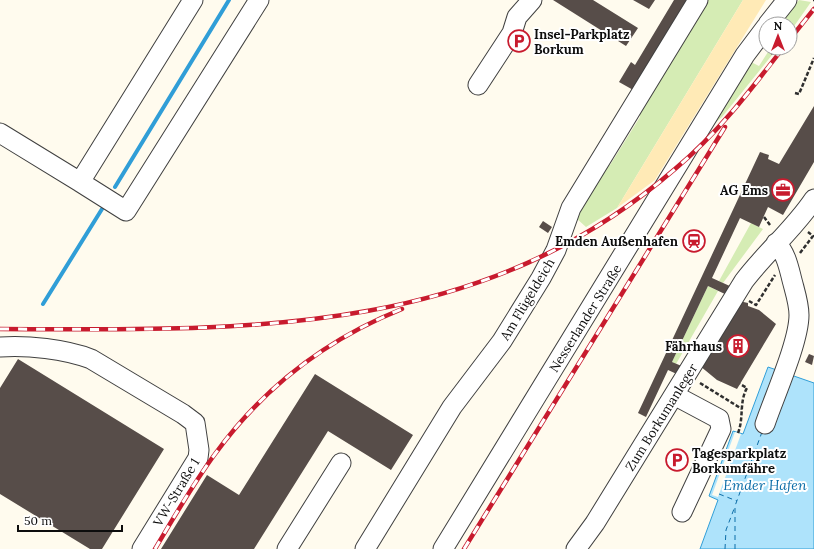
<svg xmlns="http://www.w3.org/2000/svg" width="814" height="549" font-family="Lora,serif">
	<style>
		.green { fill: #d5ecb4 }
		.sand { fill: #ffeab6 }
		.water { fill: #aee3fb; stroke: #309ed7 }
		.pier { fill: #fffbee }
		.lines { fill: none; stroke-linecap: round; stroke-linejoin: round }
		.stream { stroke: #309ed7; stroke-width: 4 }
		.ferry { stroke: #0d6ea8; stroke-width: 1; stroke-dasharray: 5 4; stroke-linecap: butt }
		.building { fill: #574d49 }
		.minor-casing { stroke: #404040; stroke-width: 21 }
		.path { stroke: #2f2f2f; stroke-width: 2.5; stroke-dasharray: 4 2; stroke-linecap: butt }
		.minor { stroke: #fff; stroke-width: 19 }
		.rail-casing { stroke: #c81b2e; stroke-width: 4.5 }
		.rail { stroke: #fff; stroke-width: 3; stroke-dasharray: 9; stroke-linecap: butt }
		.labels { text-anchor: middle; stroke-width: 4; stroke-linejoin: round; paint-order: stroke }
		.poi-label { font-size: 13px; font-weight: bold; fill: #0d0d0d; stroke: #fff; text-anchor: end }
		.street-label { font-size: 13px; fill: #0d0d0d; stroke: #fff }
		.water-label { font-size: 14px; font-style: italic; fill: #0d6ea8; stroke: #fff }
	</style>
	<rect width="100%" height="100%" fill="#fffbee"/>
	<path class="green" d="M707,0H743L617,208L586,227L576,218L605,166L610,165L640,117L639,111Z
		M799,0L811,2L790,32V24H778Z
		M768,52L772,55L722,117L710,127L751,62L759,66Z
		M751,223L763,229L723,283L719,281Z
		M708,286L718,291L676,364L672,362Z"/>
	<path class="sand" d="M743,0H766L655,180L617,208Z"/>
	<path class="water" d="M768,367L814,383V549H700L718,500L709,496L733,431L743,434Z"/>
	<path class="pier" d="M735,432L741,434L718,497L712,495Z"/>
	<g class="lines">
		<path class="stream" d="M115,187L229,0
			M43,304L102,209"/>
		<path class="ferry" d="M719,494L737,501
			M725,549L726,530L734,509
			M735,549V506L762,432"/>
	</g>
	<path class="building" d="M553,0H593L638,28L626,46Z
		M633,0H655L649,9Z
		M674,0H690L635,91L619,82L631,62L635,65Z
		M766,40V48H778L772,55L761,46Z
		M814,106V162L783,215L768,207L759,227L740,218L712,278L732,287L727,295L708,286L672,362L684,367L679,375L668,370L646,417L638,413L760,152L769,155L768,159L779,164Z
		M543,221L552,227L548,233L539,227Z
		M739,301L748,303V306L759,310L776,324L737,389L717,380L700,366Z
		M809,354L814,356L812,365L805,362Z
		M18,359L164,449L102,549H90L0,494V388Z
		M315,374L413,435L391,470L328,431L254,549H161L207,475L239,495Z"/>
	<g class="lines">
		<g class="minor-casing">
			<path id="minor" d="M768,24L787,0
				M478,85L512,33L517,17L532,0
				M0,133L80,182L193,0
				M80,182L126,211L259,0
				M0,347C27,345 65,349 91,359L183,414L195,423L199,450L198,458L142,549
				M674,395L719,419L721,429L682,512
				M765,424C774,397 799,342 799,315C799,302 794,289 791,276C788,264 785,252 776,243
				M287,549L341,463
				M365,549L452,407L502,341L541,278L556,250L571,208L698,0
				M443,549L745,55L766,27
				M576,549L595,523L744,281C766,252 794,229 814,199"/>
		</g>
		<path class="path" d="M813,0H814
			M795,93L799,94L814,58
			M764,217L770,225
			M800,253L813,236L808,232
			M749,301L756,305L775,275
			M700,383L742,409
			M738,433C744,418 739,402 747,388L740,384"/>
		<use href="#minor" class="minor"/>
		<g class="rail-casing">
			<path id="rail" d="M790,39L814,9
				M0,329C244,330 478,339 675,169C717,134 750,91 783,48
				M155,549C174,517 193,484 215,454C263,388 327,339 402,309
				M464,549L725,127"/>
		</g>
		<use href="#rail" class="rail"/>
	</g>
	<defs>
		<g id="parking-ring" transform="scale(1.15)"><circle r="9.5" fill="#fff" stroke="#c81b2e" stroke-width="1.5"/><path d="M-3.5-5.5H1a3.5 3.5 0 0 1 0 7H-1V5.5H-3.5ZM-1-3.4V-.6H.8a1.4 1.4 0 0 0 0-2.8Z" fill="#c81b2e"/></g>
		<g id="office-ring" transform="scale(1.15)"><circle r="9.5" fill="#fff" stroke="#c81b2e" stroke-width="1.5"/><path d="M-6-3h4V-5.5h4V-3h4V5H-6ZM-1-4.5V-3h2v-1.5ZM-6 0V1H6V0Z" fill="#c81b2e"/></g>
		<g id="station-ring" transform="scale(1.15)"><circle r="9.5" fill="#fff" stroke="#c81b2e" stroke-width="1.5"/><path d="M-3-6H3Q5-6 5-4V2Q5 4 3 4L4.5 6H3L1.5 4h-3L-3 6H-4.5L-3 4Q-5 4-5 2V-4Q-5-6-3-6ZM-3.5-4v3h7v-3ZM-3.5 1v1.5H-2V1ZM2 1v1.5H3.5V1Z" fill="#c81b2e"/></g>
		<g id="building-ring" transform="scale(1.15)"><circle r="9.5" fill="#fff" stroke="#c81b2e" stroke-width="1.5"/><path d="M-4-6H4V6H1V3H-1V6H-4ZM-2.5-4.3h1.7v1.8h-1.7ZM.8-4.3h1.7v1.8H.8ZM-2.5-1h1.7V.8h-1.7ZM.8-1h1.7V.8H.8Z" fill="#c81b2e"/></g>
	</defs>
	<g fill-rule="evenodd">
		<use href="#parking-ring" x="519" y="41"/>
		<use href="#office-ring" x="783" y="190"/>
		<use href="#station-ring" x="694" y="241"/>
		<use href="#building-ring" x="738" y="346"/>
		<use href="#parking-ring" x="677" y="460"/>
	</g>
	<g class="labels">
		<g class="poi-label">
			<text x="534" y="39" text-anchor="start">Insel-Parkplatz<tspan x="534" dy="15">Borkum</tspan></text>
			<text x="768" y="195">AG Ems</text>
			<text x="678" y="246">Emden Außenhafen</text>
			<text x="722" y="351">Fährhaus</text>
			<text x="692" y="458" text-anchor="start">Tagesparkplatz<tspan x="692" dy="15">Borkumfähre</tspan></text>
		</g>
		<g class="street-label">
			<text transform="translate(527 299) rotate(-59)" y="5">Am Flügeldeich</text>
			<text transform="translate(585 318) rotate(-58)" y="5">Nesserlander Straße</text>
			<text transform="translate(661 417) rotate(-58)" y="5">Zum Borkumanleger</text>
			<text transform="translate(176 492) rotate(-59)" y="5">VW-Straße 1</text>
		</g>
		<g class="water-label">
			<text x="765" y="490">Emder Hafen</text>
		</g>
	</g>
	<g transform="translate(778 36)"><circle r="19" fill="#ffffff" stroke="#9e9e9e"/>
	<path d="M0-3L7 15L0 10L-7 15Z" fill="#c81b2e"/>
	<text y="-6" font-size="11" font-weight="bold" text-anchor="middle" fill="#0d0d0d">N</text>
	</g>
	<path d="M18 525v6h104v-6" fill="none" stroke="#0d0d0d" stroke-width="2"/>
	<text x="24" y="525" font-size="12" fill="#0d0d0d" stroke="#ffffff" stroke-width="3" paint-order="stroke">50 m</text>
</svg>
